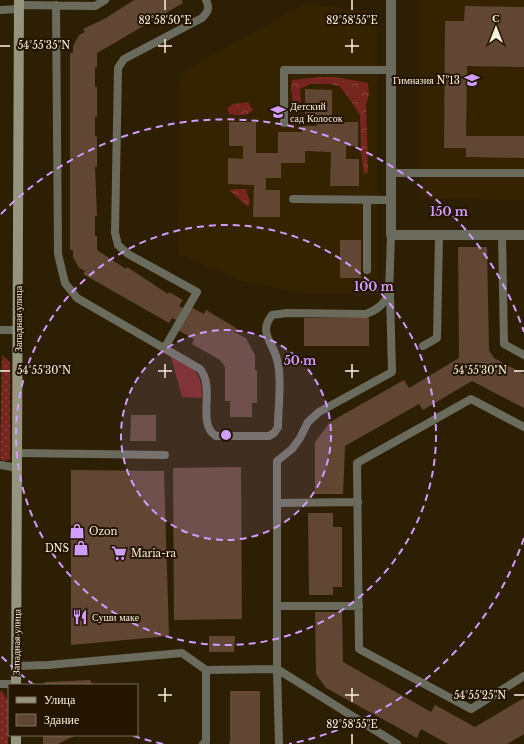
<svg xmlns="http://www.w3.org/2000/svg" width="524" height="744" font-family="'Libre Baskerville',serif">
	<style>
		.built { fill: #352300 }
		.grass { fill: url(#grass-dots) }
		.forest { fill: url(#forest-crowns) }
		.green { fill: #77251f }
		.building { fill: #624634 }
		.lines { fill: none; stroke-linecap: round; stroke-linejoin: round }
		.lane { stroke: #6b6b5d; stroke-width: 8 }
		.street { stroke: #6b6b5d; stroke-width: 10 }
		.secondary { stroke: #95947e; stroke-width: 10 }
		.ticks { fill: none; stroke: #fcf2e2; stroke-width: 1.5 }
		.ring { fill: none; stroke: #d19dfe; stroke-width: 2; stroke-dasharray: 7 5 }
		.labels { text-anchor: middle; stroke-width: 4; stroke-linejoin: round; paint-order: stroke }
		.poi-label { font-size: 10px; fill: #fcf2e2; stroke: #241500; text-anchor: start }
		.street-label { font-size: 10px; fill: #fcf2e2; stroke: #241500 }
		.ticks-label { font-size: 10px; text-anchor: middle; fill: #fcf2e2; stroke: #241500; stroke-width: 4; stroke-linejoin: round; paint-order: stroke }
		.centre { fill: #d19dfe; stroke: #241500; stroke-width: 2 }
		.ring-label { font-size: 12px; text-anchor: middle; font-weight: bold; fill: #d19dfe; stroke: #241500; stroke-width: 4; stroke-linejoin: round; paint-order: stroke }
	</style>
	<defs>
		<pattern id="grass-dots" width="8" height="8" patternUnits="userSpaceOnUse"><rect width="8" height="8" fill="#77251f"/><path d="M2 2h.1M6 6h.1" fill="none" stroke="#8b453f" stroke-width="1.8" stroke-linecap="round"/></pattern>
		<pattern id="forest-crowns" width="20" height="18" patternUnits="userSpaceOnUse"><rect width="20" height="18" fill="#77251f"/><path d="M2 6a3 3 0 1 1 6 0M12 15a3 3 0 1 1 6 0" fill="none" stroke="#8b453f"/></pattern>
	</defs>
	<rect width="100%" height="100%" fill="#2d1f03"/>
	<path class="built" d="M420,0H524V200L420,199Z
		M307,5H316L377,13V294L305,293L244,282L179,254L180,73L297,8Z"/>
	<path class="grass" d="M2,355L10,362V459L3,462L0,458Z
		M0,691H2L8,700V744H0Z"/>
	<path class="forest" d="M320,77H336L368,83L369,94L366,105L368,172L364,174L361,151L360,115L346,94L339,86L329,84H310L300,89L301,101L297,105L293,102L291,89L292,80Z
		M248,102L253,110C247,117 237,115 229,114L227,108L233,104Z
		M237,189H246L250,202L248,207L229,190Z"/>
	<path class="green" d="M171,357C194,370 202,369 202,398L182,397Z"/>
	<path class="building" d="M134,0H182L183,3L97,53V67H95V87H97V117H95V136H97V167H95L97,216H95V236H97V250L126,269L127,267L168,294L169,292L183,300L179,306L187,310L189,306L204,314L206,310L236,328L234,332L246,338L255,355V370H257V403H252V417H230V401H225V367L220,360L192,344L194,339L176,329L180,322L172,318L169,323L83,274L85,271L79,268L73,257V250H70V53H73V46L79,35L85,32L83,29L106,18Z
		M465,6L524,7V67L467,66L466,136H524V158L466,157V148H444L445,21H464Z
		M305,89L332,90V122H358V146H346V159H359V186H330L331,152L305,151V163H281V178H266V190H280V217H253L254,185L228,184V158L243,159V146H229V122H256V153H278V132H302V126H317V115H305Z
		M340,240H361V278H340Z
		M458,247H487L489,350L494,358L524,374V408L472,381L423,410L419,404L345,446L343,494H315V442L330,422L404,380L409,388L459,358Z
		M304,318H369V346H304Z
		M131,415H156V441H130Z
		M241,467L242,619L174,620L173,468Z
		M71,470L164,471L169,636L71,645Z
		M308,513H333V527H342V587H333V595H309Z
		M315,612H342L343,662L431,712L435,705L475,727L524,698V734L507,744H448L421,729L417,738L326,688L316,674Z
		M209,636H235L234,652H209Z
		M90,680L93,685H45V682Z
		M230,691H260V744H229L230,741Z
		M43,735H76L58,744H43Z"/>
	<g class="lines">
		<path class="lane" d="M19,5L95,6L105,0
			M56,5L58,254L65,283L77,298L200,369C216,388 196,424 216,436H269L274,433L278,427C278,406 282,383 278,364C275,343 257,334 272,315L287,313L366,314C377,310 383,305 389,294L391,235
			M0,10L19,9
			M284,123V70H391
			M391,173H524
			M293,199L391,200
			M367,200V270
			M502,235L504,344L524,355
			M0,330H18
			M423,346L437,338L439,235
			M165,347L197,292L128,254L118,245L115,233L118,68L124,59L202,18C208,12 210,8 206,0
			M524,427L471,399L357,463L359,649L471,709L524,676
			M18,453L165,455
			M0,465L18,468
			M277,503L358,502
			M277,606H359
			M16,666L48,665L182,653L206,670
			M277,669L397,744
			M277,669L279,744
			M0,684H16
			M203,744L206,742V670L277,669V461L292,449L300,438L308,422L319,412L392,372L390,294"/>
		<path class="street" d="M391,0V235H524"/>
		<path class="secondary" d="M16,685L19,0
			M16,735V744"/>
	</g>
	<path class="ticks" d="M165,0V10M352,0V10M165,39V53M352,39V53M0,46H10M158,46H172M345,46H359M165,364V378M352,364V378M0,371H10M158,371H172M345,371H359M514,371H524M165,688V702M352,688V702M158,695H172M345,695H359M514,695H524M352,734V744"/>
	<circle cx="226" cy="435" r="105" fill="#d19dfe" fill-opacity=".12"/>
	<g class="ring">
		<circle cx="226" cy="435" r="105"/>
		<circle cx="226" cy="435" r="210"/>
		<path d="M524 538A315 315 0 0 1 289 744M163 744A315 315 0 0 1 131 735M34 685A315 315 0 0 1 1 656M1 214A315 315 0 0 1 524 332"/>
	</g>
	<defs>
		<g id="school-bare" transform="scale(1.2)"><path d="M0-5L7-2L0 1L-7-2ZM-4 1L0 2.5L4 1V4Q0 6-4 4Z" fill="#d19dfe" stroke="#241500" stroke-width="2.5" paint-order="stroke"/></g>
		<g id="shop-bare" transform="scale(1.2)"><path d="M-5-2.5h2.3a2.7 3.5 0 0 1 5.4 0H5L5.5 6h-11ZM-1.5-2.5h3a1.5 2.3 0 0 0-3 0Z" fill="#d19dfe" stroke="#241500" stroke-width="2.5" paint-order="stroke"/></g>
		<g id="supermarket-bare" transform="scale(1.2)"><path d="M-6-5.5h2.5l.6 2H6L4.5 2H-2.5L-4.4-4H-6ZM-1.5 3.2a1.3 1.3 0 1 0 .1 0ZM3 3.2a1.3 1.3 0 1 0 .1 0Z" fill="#d19dfe" stroke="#241500" stroke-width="2.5" paint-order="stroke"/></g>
		<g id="restaurant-bare" transform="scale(1.2)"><path d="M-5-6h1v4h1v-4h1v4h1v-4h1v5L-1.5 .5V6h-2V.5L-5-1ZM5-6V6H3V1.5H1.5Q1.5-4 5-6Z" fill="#d19dfe" stroke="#241500" stroke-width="2.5" paint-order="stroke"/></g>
	</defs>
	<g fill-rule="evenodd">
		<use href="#school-bare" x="472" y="80"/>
		<use href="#school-bare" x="278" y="112"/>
		<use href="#shop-bare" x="77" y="531"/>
		<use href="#shop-bare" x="81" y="548"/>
		<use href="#supermarket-bare" x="119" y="553"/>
		<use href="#restaurant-bare" x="80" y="617"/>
	</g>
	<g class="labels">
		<g class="poi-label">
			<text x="460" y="84" text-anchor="end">Гимназия №13</text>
			<text x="290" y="110">Детский<tspan x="290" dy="12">сад Колосок</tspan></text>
			<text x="89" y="535">Ozon</text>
			<text x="69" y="552" text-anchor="end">DNS</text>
			<text x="131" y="557">Maria-ra</text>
			<text x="92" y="621">Суши маке</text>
		</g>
		<g class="street-label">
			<text transform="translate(18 319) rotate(-90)" y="4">Западная улица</text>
			<text transform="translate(16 642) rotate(-89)" y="4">Западная улица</text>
		</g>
	</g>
	<g class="ticks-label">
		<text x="165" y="24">82°58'50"E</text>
		<text x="352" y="24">82°58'55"E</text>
		<text x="44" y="49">54°55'35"N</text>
		<text x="44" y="374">54°55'30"N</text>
		<text x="480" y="374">54°55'30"N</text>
		<text x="480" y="699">54°55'25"N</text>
		<text x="352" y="728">82°58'55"E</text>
	</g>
	<circle cx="226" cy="435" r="6" class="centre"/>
	<g class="ring-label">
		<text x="449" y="216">150 m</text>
		<text x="374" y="291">100 m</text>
		<text x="300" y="365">50 m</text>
	</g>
	<rect x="8" y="684" width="130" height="52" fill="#241500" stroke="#7a6d5a"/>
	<rect x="16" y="697" width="20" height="6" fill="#95947e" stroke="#7a6d5a"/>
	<text x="44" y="704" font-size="12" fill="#fcf2e2">Улица</text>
	<rect x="16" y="714" width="20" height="12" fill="#624634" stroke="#7a6d5a"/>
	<text x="44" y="724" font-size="12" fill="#fcf2e2">Здание</text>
	<g transform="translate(496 28)" stroke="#241500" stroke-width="3" paint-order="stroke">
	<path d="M0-3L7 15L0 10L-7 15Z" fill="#fcf2e2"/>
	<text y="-6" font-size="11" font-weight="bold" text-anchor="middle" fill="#fcf2e2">С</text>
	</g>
</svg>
